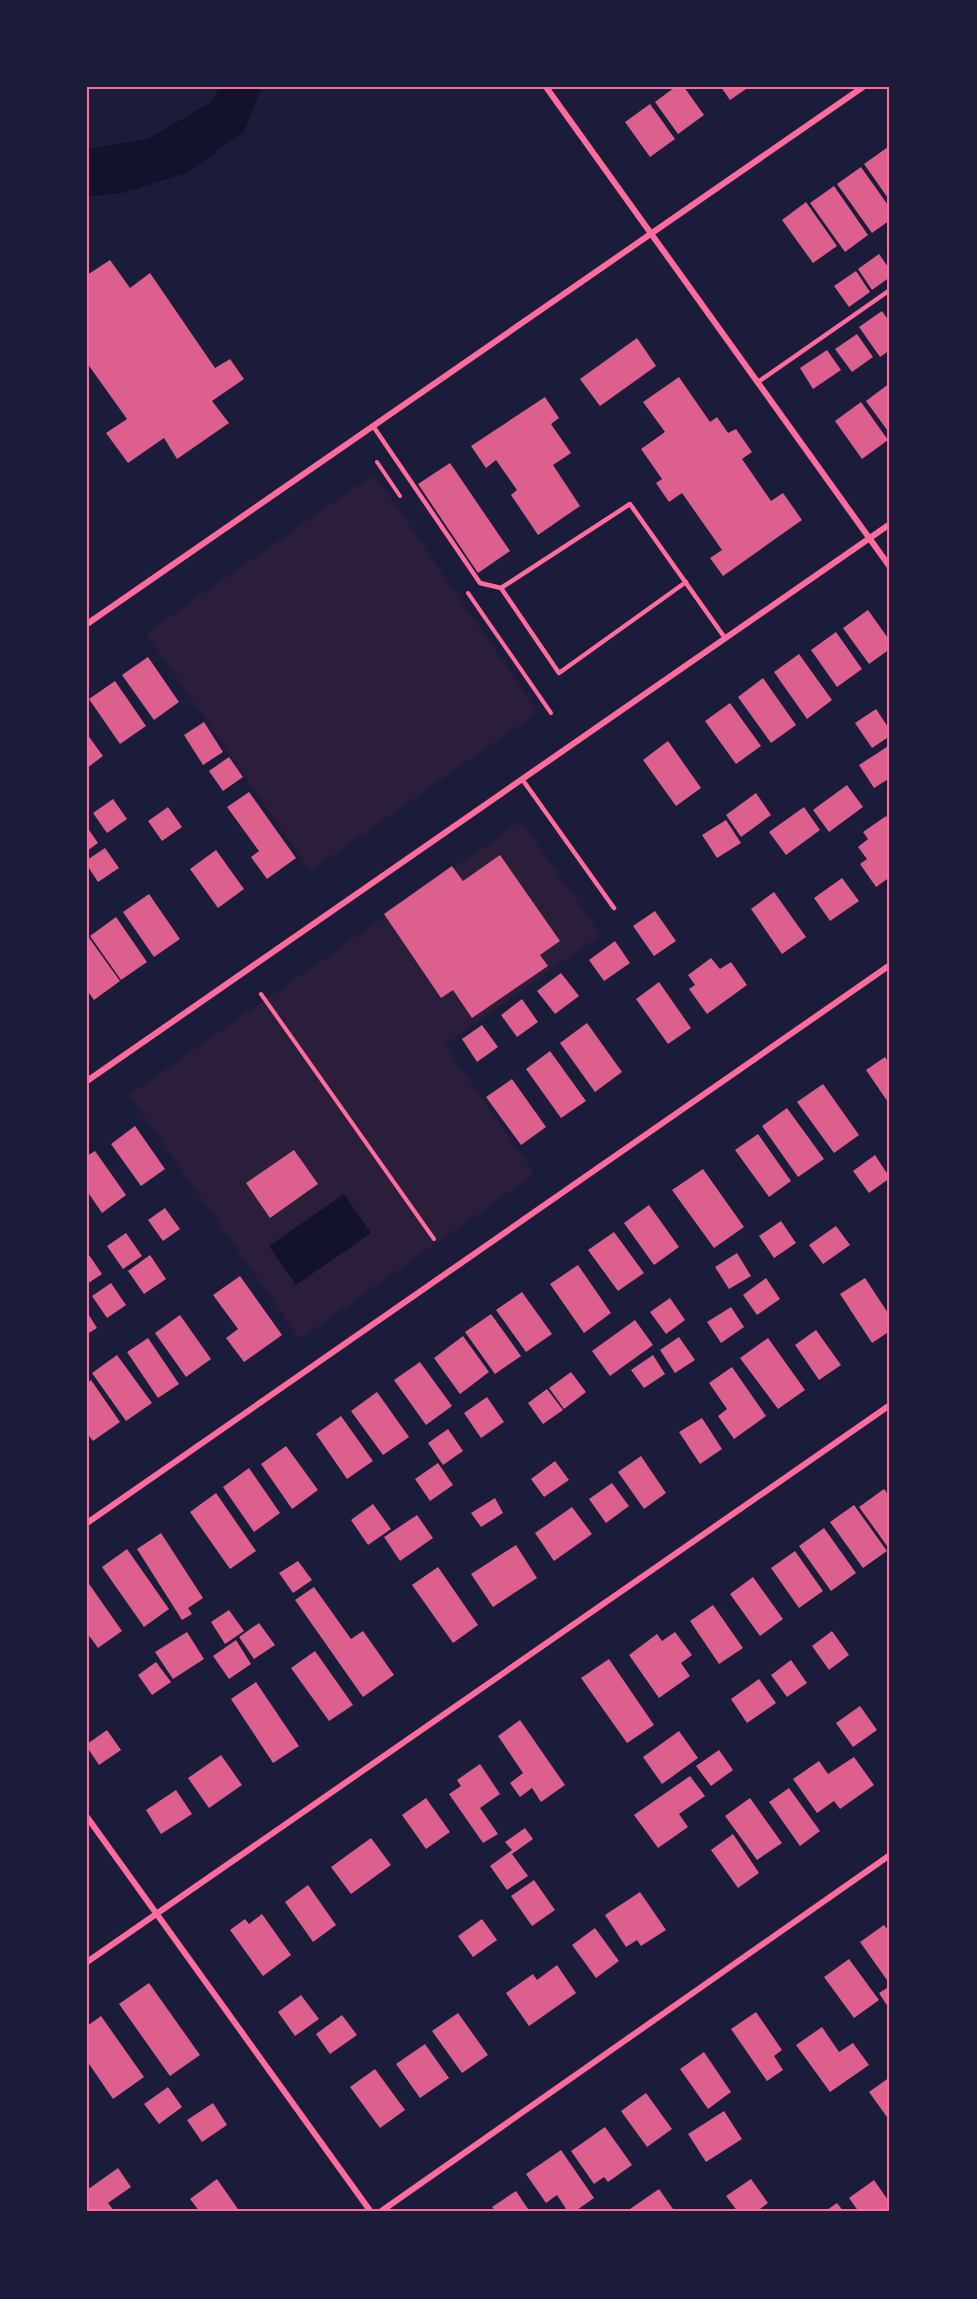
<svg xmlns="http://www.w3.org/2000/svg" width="977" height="2299" font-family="'PT Serif',serif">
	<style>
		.green { fill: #2a1e3b }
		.water { fill: #12122b }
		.building { fill: #dd5f8e }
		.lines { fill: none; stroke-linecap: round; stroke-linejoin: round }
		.path { stroke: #ff6b9d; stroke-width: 4 }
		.service { stroke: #ff6b9d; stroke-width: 4.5 }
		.minor { stroke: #ff6b9d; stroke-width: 6 }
		.neatline { fill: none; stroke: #ff6b9d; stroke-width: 2 }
	</style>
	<rect width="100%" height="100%" fill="#1b1b3a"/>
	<path class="green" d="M374,474L538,712L310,871L146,633Z
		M521,821L601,935L445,1045L535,1174L300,1339L129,1095Z"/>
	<path class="water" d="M219,87H262L244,131L189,172L123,193L87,196V149L148,139L213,101Z
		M344,1194L371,1233L296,1285L269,1246Z"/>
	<path class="building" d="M675,87H684L704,115L678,134L655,102Z
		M721,87H749L730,100Z
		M650,104L675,139L650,157L625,122Z
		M888,147L890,150V201L864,164Z
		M861,167L890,208V220L872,233L837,184Z
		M834,186L868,235L845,252L810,203Z
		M806,202L837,246L813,263L782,220Z
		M879,254L890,270V277L872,290L858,269Z
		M110,260L130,288L150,273L215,368L230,359L244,379L212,401L229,423L177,459L164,438L128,463L106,433L127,419L87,363V275Z
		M856,271L870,292L849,307L834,286Z
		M882,311L890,322V350L880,357L859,327Z
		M857,334L873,357L852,372L835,349Z
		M637,338L656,366L600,406L580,379Z
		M827,350L841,370L813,389L800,368Z
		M679,377L710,422L717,417L728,433L736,429L752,452L742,459L771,501L783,493L802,520L723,576L710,558L722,550L682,493L669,502L656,483L662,479L641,449L665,432L643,402Z
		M890,383V434L866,401Z
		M545,397L559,418L551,424L571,453L553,465L580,506L538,535L511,495L517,490L496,460L486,468L471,446Z
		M861,402L888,440L862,459L835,421Z
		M450,463L510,551L478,573L418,484Z
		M868,610L890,641V649L869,664L843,628Z
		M836,632L862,669L837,687L811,650Z
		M799,654L832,700L807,719L774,672Z
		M148,657L179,702L154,720L122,675Z
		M763,678L796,725L771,743L738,697Z
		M115,681L146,726L120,744L89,699Z
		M730,703L761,746L736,764L705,721Z
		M876,709L890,730V736L872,748L855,723Z
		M204,722L223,752L203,765L184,735Z
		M87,734L103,756L87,768Z
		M668,741L701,788L676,806L643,760Z
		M890,745V778L874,788L859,765Z
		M229,757L243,777L223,791L209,771Z
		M847,785L863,807L829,832L813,810Z
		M249,792L296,858L267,879L251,857L259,851L227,807Z
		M756,793L771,815L741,837L726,815Z
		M113,799L127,819L107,833L93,813Z
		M168,807L182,827L162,841L148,821Z
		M804,807L820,830L786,855L769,832Z
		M886,816L890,822V877L876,887L860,864L867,859L858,847L868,839L863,832Z
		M726,820L741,843L717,858L702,835Z
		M87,827L98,843L87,851Z
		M105,848L119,868L98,882L87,865V860Z
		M216,850L244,889L218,908L190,869Z
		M500,855L560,941L540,955L548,966L472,1018L453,990L441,998L384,914L452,866L463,881Z
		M842,878L859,901L830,921L814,898Z
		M774,892L806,937L782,954L751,909Z
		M149,894L180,939L154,957L123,912Z
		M655,911L676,941L654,956L633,926Z
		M116,917L147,962L121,980L90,936Z
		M87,935L120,981L94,1000L87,990Z
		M615,941L630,963L604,981L589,960Z
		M711,958L720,969L731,962L747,985L707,1014L689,989L695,985L688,975Z
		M561,973L579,996L555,1014L537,991Z
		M659,982L691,1028L668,1044L636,999Z
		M522,999L538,1022L517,1037L501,1015Z
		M587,1023L622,1072L595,1092L560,1043Z
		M482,1025L498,1047L477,1062L462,1039Z
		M550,1051L586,1101L561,1118L526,1069Z
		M885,1057L890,1064V1105L866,1070Z
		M512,1079L546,1127L521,1145L486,1097Z
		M823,1084L859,1135L834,1153L797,1102Z
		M787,1108L824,1159L798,1177L762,1126Z
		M135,1126L165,1169L141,1186L111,1144Z
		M758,1134L791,1181L769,1197L735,1150Z
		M294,1150L318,1184L270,1218L246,1183Z
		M95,1151L126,1195L102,1213L87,1191V1156Z
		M875,1155L890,1178L869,1193L853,1171Z
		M703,1169L744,1227L714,1248L672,1190Z
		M649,1205L679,1247L654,1265L624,1223Z
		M165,1208L180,1229L163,1241L148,1220Z
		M781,1221L796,1243L774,1258L759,1236Z
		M836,1226L850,1245L823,1264L809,1245Z
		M614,1232L644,1273L618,1291L588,1250Z
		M126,1233L142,1256L123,1269L107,1246Z
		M87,1252L102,1274L87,1284Z
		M737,1253L751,1276L729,1289L715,1267Z
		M150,1255L166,1279L144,1294L128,1271Z
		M578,1265L611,1313L584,1333L550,1284Z
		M240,1276L282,1335L244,1362L226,1338L238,1329L213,1295Z
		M766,1278L780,1299L757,1315L743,1295Z
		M865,1278L890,1316V1331L872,1343L840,1294Z
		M111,1283L126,1305L107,1318L92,1296Z
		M522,1292L552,1334L526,1352L496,1310Z
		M670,1298L685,1320L666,1334L650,1312Z
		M731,1307L744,1327L721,1343L707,1322Z
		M87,1312L97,1328L87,1334Z
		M491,1314L521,1356L495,1374L465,1332Z
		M180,1315L211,1359L186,1377L155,1333Z
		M635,1320L653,1345L610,1376L592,1351Z
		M816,1330L841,1365L819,1380L795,1345Z
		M463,1336L489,1372L460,1394L434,1358Z
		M679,1337L695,1360L675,1373L660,1350Z
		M148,1338L179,1384L158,1398L127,1352Z
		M768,1338L805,1390L778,1409L740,1358Z
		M117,1355L152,1403L126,1421L92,1373Z
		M653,1355L665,1374L644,1388L631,1370Z
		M420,1362L452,1406L426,1425L394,1380Z
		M732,1367L766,1416L734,1439L718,1416L727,1409L709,1383Z
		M571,1372L586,1392L564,1409L549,1388Z
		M91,1380L120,1422L93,1441L87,1433V1383Z
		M547,1389L563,1410L543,1424L528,1403Z
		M377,1392L409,1437L383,1455L351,1411Z
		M487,1397L504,1422L481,1438L464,1413Z
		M341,1416L373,1461L347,1479L316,1434Z
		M702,1418L722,1449L700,1464L679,1432Z
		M448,1429L463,1451L443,1465L428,1443Z
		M286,1446L318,1490L292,1509L261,1464Z
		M641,1456L666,1493L644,1509L618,1472Z
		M555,1461L569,1480L544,1497L531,1479Z
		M438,1463L453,1485L430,1501L415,1479Z
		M249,1468L280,1513L254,1532L223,1487Z
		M612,1483L629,1506L606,1523L589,1499Z
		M884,1489L890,1497V1550L859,1507Z
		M216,1493L256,1551L230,1569L190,1512Z
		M495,1498L503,1513L481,1527L471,1513Z
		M373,1504L391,1529L368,1545L351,1520Z
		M854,1505L887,1551L863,1568L830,1522Z
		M572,1507L592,1534L554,1561L535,1533Z
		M417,1515L433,1538L400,1561L384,1537Z
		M824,1528L856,1573L831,1591L799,1546Z
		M161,1533L203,1598L188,1608L192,1614L182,1620L137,1549Z
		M516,1545L537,1578L493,1607L471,1574Z
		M127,1549L169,1609L144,1627L102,1567Z
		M795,1551L823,1591L799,1608L771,1568Z
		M298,1561L312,1580L293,1593L279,1573Z
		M438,1567L478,1625L453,1643L412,1585Z
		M753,1577L783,1619L760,1636L730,1594Z
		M87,1581L122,1631L98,1648L87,1633Z
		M314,1587L351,1639L363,1631L394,1675L363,1697L295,1600Z
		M713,1605L743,1648L719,1664L690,1621Z
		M229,1610L244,1631L225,1644L211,1622Z
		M259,1623L275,1645L254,1659L239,1637Z
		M832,1631L849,1655L829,1670L812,1646Z
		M187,1632L204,1659L173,1679L155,1652Z
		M675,1632L692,1655L681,1663L690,1676L659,1698L629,1655L657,1634L662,1641Z
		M236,1640L251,1664L229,1679L213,1656Z
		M315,1651L353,1705L329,1721L291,1668Z
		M609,1659L654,1725L627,1743L581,1678Z
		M791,1660L807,1683L787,1697L771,1675Z
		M156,1662L171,1682L152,1695L138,1675Z
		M759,1679L776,1703L747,1723L731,1699Z
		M256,1682L299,1746L273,1763L231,1699Z
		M860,1706L877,1730L853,1747L836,1723Z
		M520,1720L565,1785L541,1802L532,1788L520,1797L510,1783L523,1773L498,1736Z
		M107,1730L121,1750L99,1765L87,1747V1744Z
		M679,1731L698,1758L662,1784L643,1757Z
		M719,1750L733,1770L711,1786L696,1766Z
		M221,1755L242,1785L209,1808L188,1778Z
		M854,1757L874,1785L840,1809L834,1801L817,1813L793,1779L819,1761L828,1774Z
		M480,1764L500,1794L480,1808L498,1834L483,1843L449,1794L461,1786L457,1780Z
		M690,1776L705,1796L679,1814L688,1827L658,1848L634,1815Z
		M789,1788L820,1831L800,1846L769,1802Z
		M176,1790L192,1814L161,1834L146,1810Z
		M426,1798L450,1832L426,1849L402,1815Z
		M750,1798L782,1843L757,1860L725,1816Z
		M525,1828L533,1839L512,1854L528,1876L507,1890L490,1866L512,1850L505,1842Z
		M733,1834L759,1873L738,1888L711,1850Z
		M371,1838L391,1865L351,1894L331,1867Z
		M534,1880L555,1910L532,1926L511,1896Z
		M308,1885L336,1925L313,1942L285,1902Z
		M640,1892L666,1930L641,1946L637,1940L626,1947L605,1915Z
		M262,1914L291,1955L263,1976L230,1930L245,1919L249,1924Z
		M482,1919L497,1940L473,1957L458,1936Z
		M884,1925L890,1933V1978L887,1980L860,1942Z
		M595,1928L619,1961L596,1978L572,1945Z
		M849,1959L879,2000L854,2018L824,1977Z
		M557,1965L576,1993L529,2026L506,1993L533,1974L537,1980Z
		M149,1983L200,2055L170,2076L119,2004Z
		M890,1986V2010L879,1993Z
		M301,1995L319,2019L295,2036L278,2012Z
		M756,2012L782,2050L774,2056L783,2070L767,2081L731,2029Z
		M458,2013L488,2055L462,2073L432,2031Z
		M342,2015L357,2035L330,2054L316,2034Z
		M101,2016L144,2077L113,2099L87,2061V2026Z
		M822,2027L839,2052L853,2043L869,2065L830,2092L796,2045Z
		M425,2044L449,2078L420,2098L396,2064Z
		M704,2052L731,2092L708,2109L680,2069Z
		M375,2069L405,2110L380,2128L350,2087Z
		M890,2077V2116L887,2117L869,2092Z
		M168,2087L182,2107L159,2124L144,2104Z
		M646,2093L672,2129L647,2147L621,2111Z
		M213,2103L227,2125L202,2142L187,2120Z
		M724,2111L742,2139L706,2162L688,2134Z
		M605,2127L632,2165L608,2182L604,2177L594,2184L571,2151Z
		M561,2150L594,2198L574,2212H568L557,2195L546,2203L526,2174Z
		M118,2168L131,2187L108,2203L115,2212H87V2190Z
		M217,2179L240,2212H200L190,2199Z
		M751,2179L768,2203L756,2212H738L726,2196Z
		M874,2180L890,2203V2212H859L849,2198Z
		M659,2189L675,2212H633L630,2209Z
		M516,2191L530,2212H496L492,2207Z
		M837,2203L844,2212H824Z"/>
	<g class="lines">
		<path class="path" d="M377,462L400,496
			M468,593L551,713
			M261,994L434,1239"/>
		<path class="service" d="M758,382L890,290
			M373,426L480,583L501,588L559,673L686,582
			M501,588L630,504L725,638
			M522,779L614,908"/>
		<path class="minor" d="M546,87L890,567
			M87,624L863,87
			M87,1081L890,524
			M87,1523L890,965
			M87,1817L371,2212
			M87,1962L890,1405
			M380,2212L890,1855"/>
	</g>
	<rect width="977" height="2299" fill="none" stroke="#1b1b3a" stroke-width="177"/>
	<rect x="88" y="88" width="800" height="2122" class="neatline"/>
</svg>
